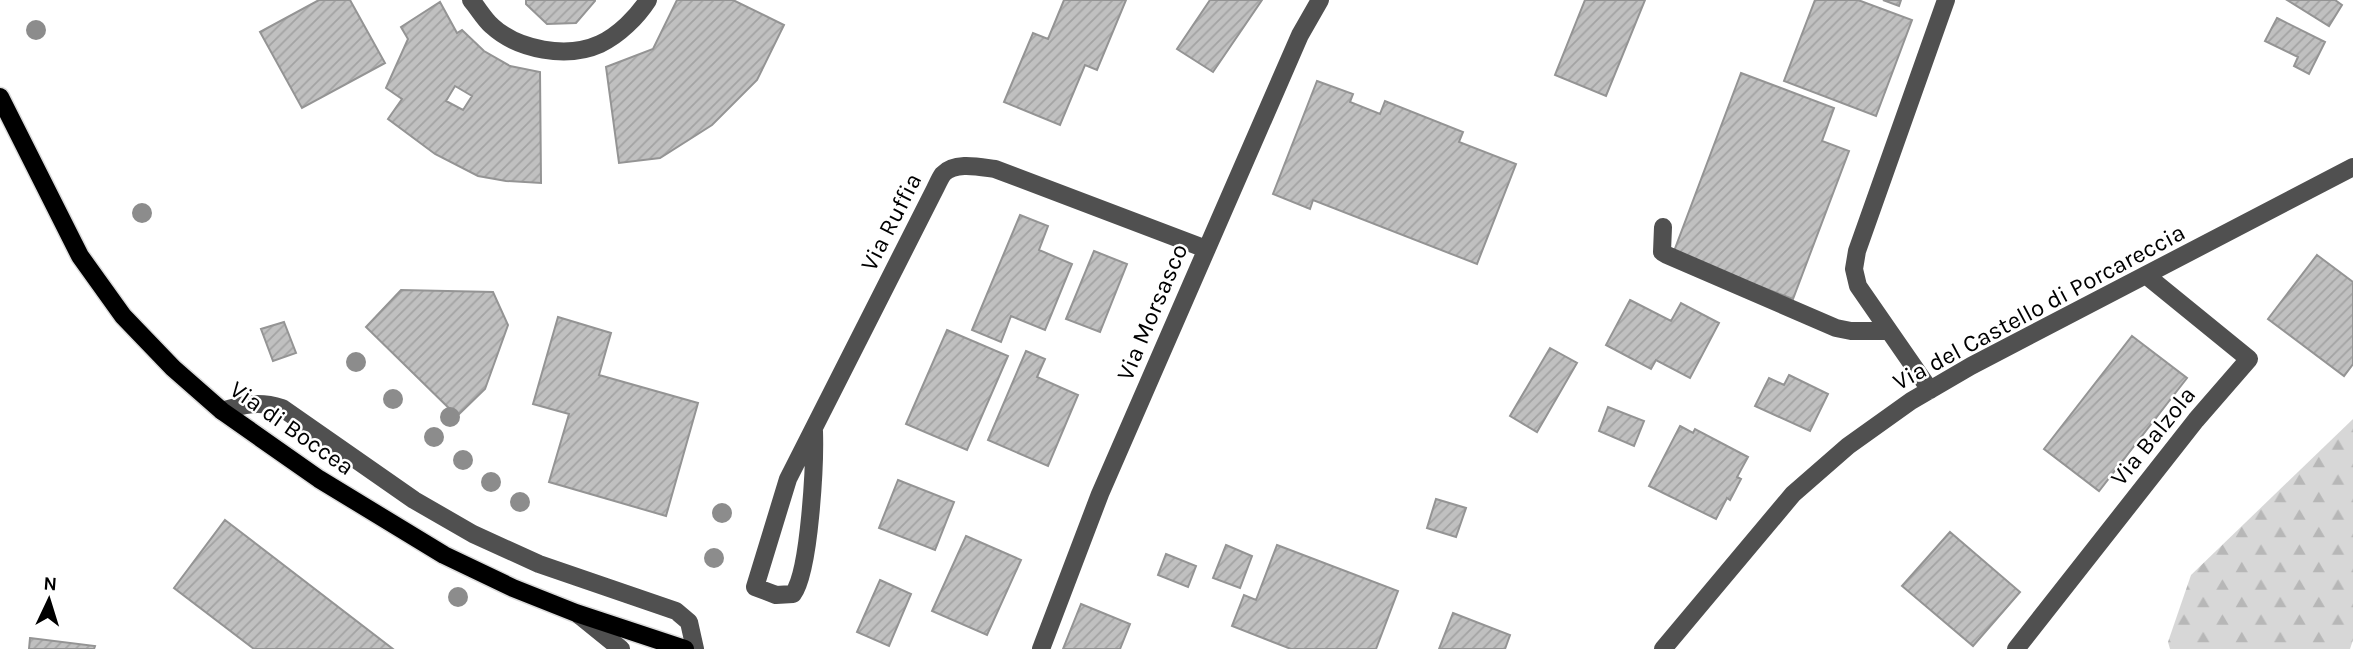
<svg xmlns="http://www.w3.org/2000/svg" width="2353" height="649" font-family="Karla,sans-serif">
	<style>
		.forest { fill: url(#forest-firs) }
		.building { fill: url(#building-hatch); stroke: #949494; stroke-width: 2; fill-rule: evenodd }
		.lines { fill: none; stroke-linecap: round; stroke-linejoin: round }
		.major-casing { stroke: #dbdbdb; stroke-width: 21 }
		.minor { stroke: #505050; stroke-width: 18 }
		.major { stroke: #000; stroke-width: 18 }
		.tree { fill: #8c8c8c }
		.labels { text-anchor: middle; stroke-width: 5; stroke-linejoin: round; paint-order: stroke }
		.street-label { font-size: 24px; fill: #000; stroke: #fff }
	</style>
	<defs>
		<pattern id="forest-firs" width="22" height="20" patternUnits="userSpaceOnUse" patternTransform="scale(1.75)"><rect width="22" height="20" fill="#d7d7d7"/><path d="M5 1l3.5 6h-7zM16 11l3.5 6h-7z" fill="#b7b7b7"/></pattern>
		<pattern id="building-hatch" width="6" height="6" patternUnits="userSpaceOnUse" patternTransform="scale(1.75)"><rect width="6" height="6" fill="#c0c0c0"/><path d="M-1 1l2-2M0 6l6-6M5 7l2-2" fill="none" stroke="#a3a3a3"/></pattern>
	</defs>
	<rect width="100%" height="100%" fill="#fff"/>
	<path class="forest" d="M2353,419V640L2350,649H2170L2168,642L2191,575Z"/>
	<path class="building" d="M319,0H350L385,63L302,108L260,32Z
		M526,0H595V1L576,23L547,24L526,4Z
		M677,0H733L784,25L757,80L712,125L660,158L619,163L606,67L653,49Z
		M1064,0H1126L1097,70L1085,65L1060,125L1004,102L1033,33L1048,39Z
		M1210,0H1262L1213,72L1177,49Z
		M1585,0H1645L1606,96L1555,75Z
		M1815,0H1858L1912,20L1876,116L1784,81Z
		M1883,0H1901L1899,6Z
		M2287,0H2335L2342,5L2329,26Z
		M440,2L457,33L462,30L484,51L510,66L540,72L541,183L506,181L478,176L435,154L388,119L402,99L386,88L408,39L401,27ZM455,86L472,96L463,110L446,101Z
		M2277,18L2325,42L2309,74L2294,66L2298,57L2265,41Z
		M1741,73L1834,108L1822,141L1849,151L1793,299L1673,254Z
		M1317,81L1353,94L1350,102L1380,114L1385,101L1463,132L1459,142L1516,164L1477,264L1313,200L1310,209L1273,194Z
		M1020,215L1048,226L1039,250L1072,264L1045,330L1011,316L1001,342L972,330Z
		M1094,251L1127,264L1100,332L1066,319Z
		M2317,255L2353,282V364L2344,376L2268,319Z
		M401,290L493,292L508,325L485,389L457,416L366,327Z
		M1630,300L1671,321L1681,303L1719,323L1690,378L1656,360L1651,369L1606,345Z
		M558,317L611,333L599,375L698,403L666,516L549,482L569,414L533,404Z
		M284,322L296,353L273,361L261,329Z
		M947,330L1008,356L967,450L906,424Z
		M2132,336L2187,378L2099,491L2044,449Z
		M1550,348L1577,363L1537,432L1510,416Z
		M1026,351L1045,359L1037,377L1078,395L1048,466L988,440Z
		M1789,375L1828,394L1810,431L1755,406L1769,378L1784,385Z
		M1608,407L1644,421L1634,446L1599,431Z
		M1680,426L1693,433L1695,429L1748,457L1737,477L1741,479L1730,500L1727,498L1716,519L1649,486Z
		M898,480L954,502L935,550L879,528Z
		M1436,499L1466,508L1456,537L1427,528Z
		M225,520L393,649H254L174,588Z
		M1950,532L2020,592L1973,646L1902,586Z
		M966,536L1021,560L987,635L932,611Z
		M1226,545L1252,556L1240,588L1213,578Z
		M1277,545L1398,591L1376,649H1291L1232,626L1244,595L1256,600Z
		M1166,554L1196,566L1188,587L1158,575Z
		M880,580L911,594L889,646L857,632Z
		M1081,604L1130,624L1120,649H1063Z
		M1453,613L1510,635L1505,649H1439Z
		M30,638L95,646L94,649H29Z"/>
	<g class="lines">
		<g class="major-casing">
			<path id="major" d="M0,97L80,256L123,316L173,368L222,411L319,479L444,555L513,588L576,613L685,649"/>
		</g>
		<path class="minor" d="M471,0C478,8 484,19 492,26C518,50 567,59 600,44C619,35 637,17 648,0
			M1663,227L1662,252L1667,255L1836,328L1851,331H1888
			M1930,390L1858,286L1854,269L1857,251L1946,0
			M222,411C244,404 260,401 282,408L414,500L473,534L539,564L676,611L689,622L695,649
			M814,431C815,462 810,571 793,594L776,595L755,587L788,479L935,189C937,185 940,178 943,174C955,161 980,167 995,169L1206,249
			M579,615L621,649
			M1041,649L1100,494L1300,35L1320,0
			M1663,649L1793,494L1848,446L1911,401L1971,366L2353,167
			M2016,649L2196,420L2249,359L2147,276"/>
		<use href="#major" class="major"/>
	</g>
	<g class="tree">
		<circle cx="36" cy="30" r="10"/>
		<circle cx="142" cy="213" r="10"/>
		<circle cx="356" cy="362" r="10"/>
		<circle cx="393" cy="399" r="10"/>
		<circle cx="450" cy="417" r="10"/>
		<circle cx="434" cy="437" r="10"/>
		<circle cx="463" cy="460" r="10"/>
		<circle cx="491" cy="482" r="10"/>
		<circle cx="520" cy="502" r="10"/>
		<circle cx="722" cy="513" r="10"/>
		<circle cx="714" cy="558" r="10"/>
		<circle cx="458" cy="597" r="10"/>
	</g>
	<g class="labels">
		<g class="street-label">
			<text transform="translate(891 222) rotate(-63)" y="8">Via Ruffia</text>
			<text transform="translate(2039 307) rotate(-28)" y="8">Via del Castello di Porcareccia</text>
			<text transform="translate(1152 312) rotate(-67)" y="8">Via Morsasco</text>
			<text transform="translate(292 428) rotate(35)" y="8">Via di Boccea</text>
			<text transform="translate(2153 436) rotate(-51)" y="8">Via Balzola</text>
		</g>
	</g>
	<g transform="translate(49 600) rotate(4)" stroke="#ffffff" stroke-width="5" paint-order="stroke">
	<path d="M0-5L12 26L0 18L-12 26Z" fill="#000000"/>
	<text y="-10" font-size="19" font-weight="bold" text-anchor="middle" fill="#000000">N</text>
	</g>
</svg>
